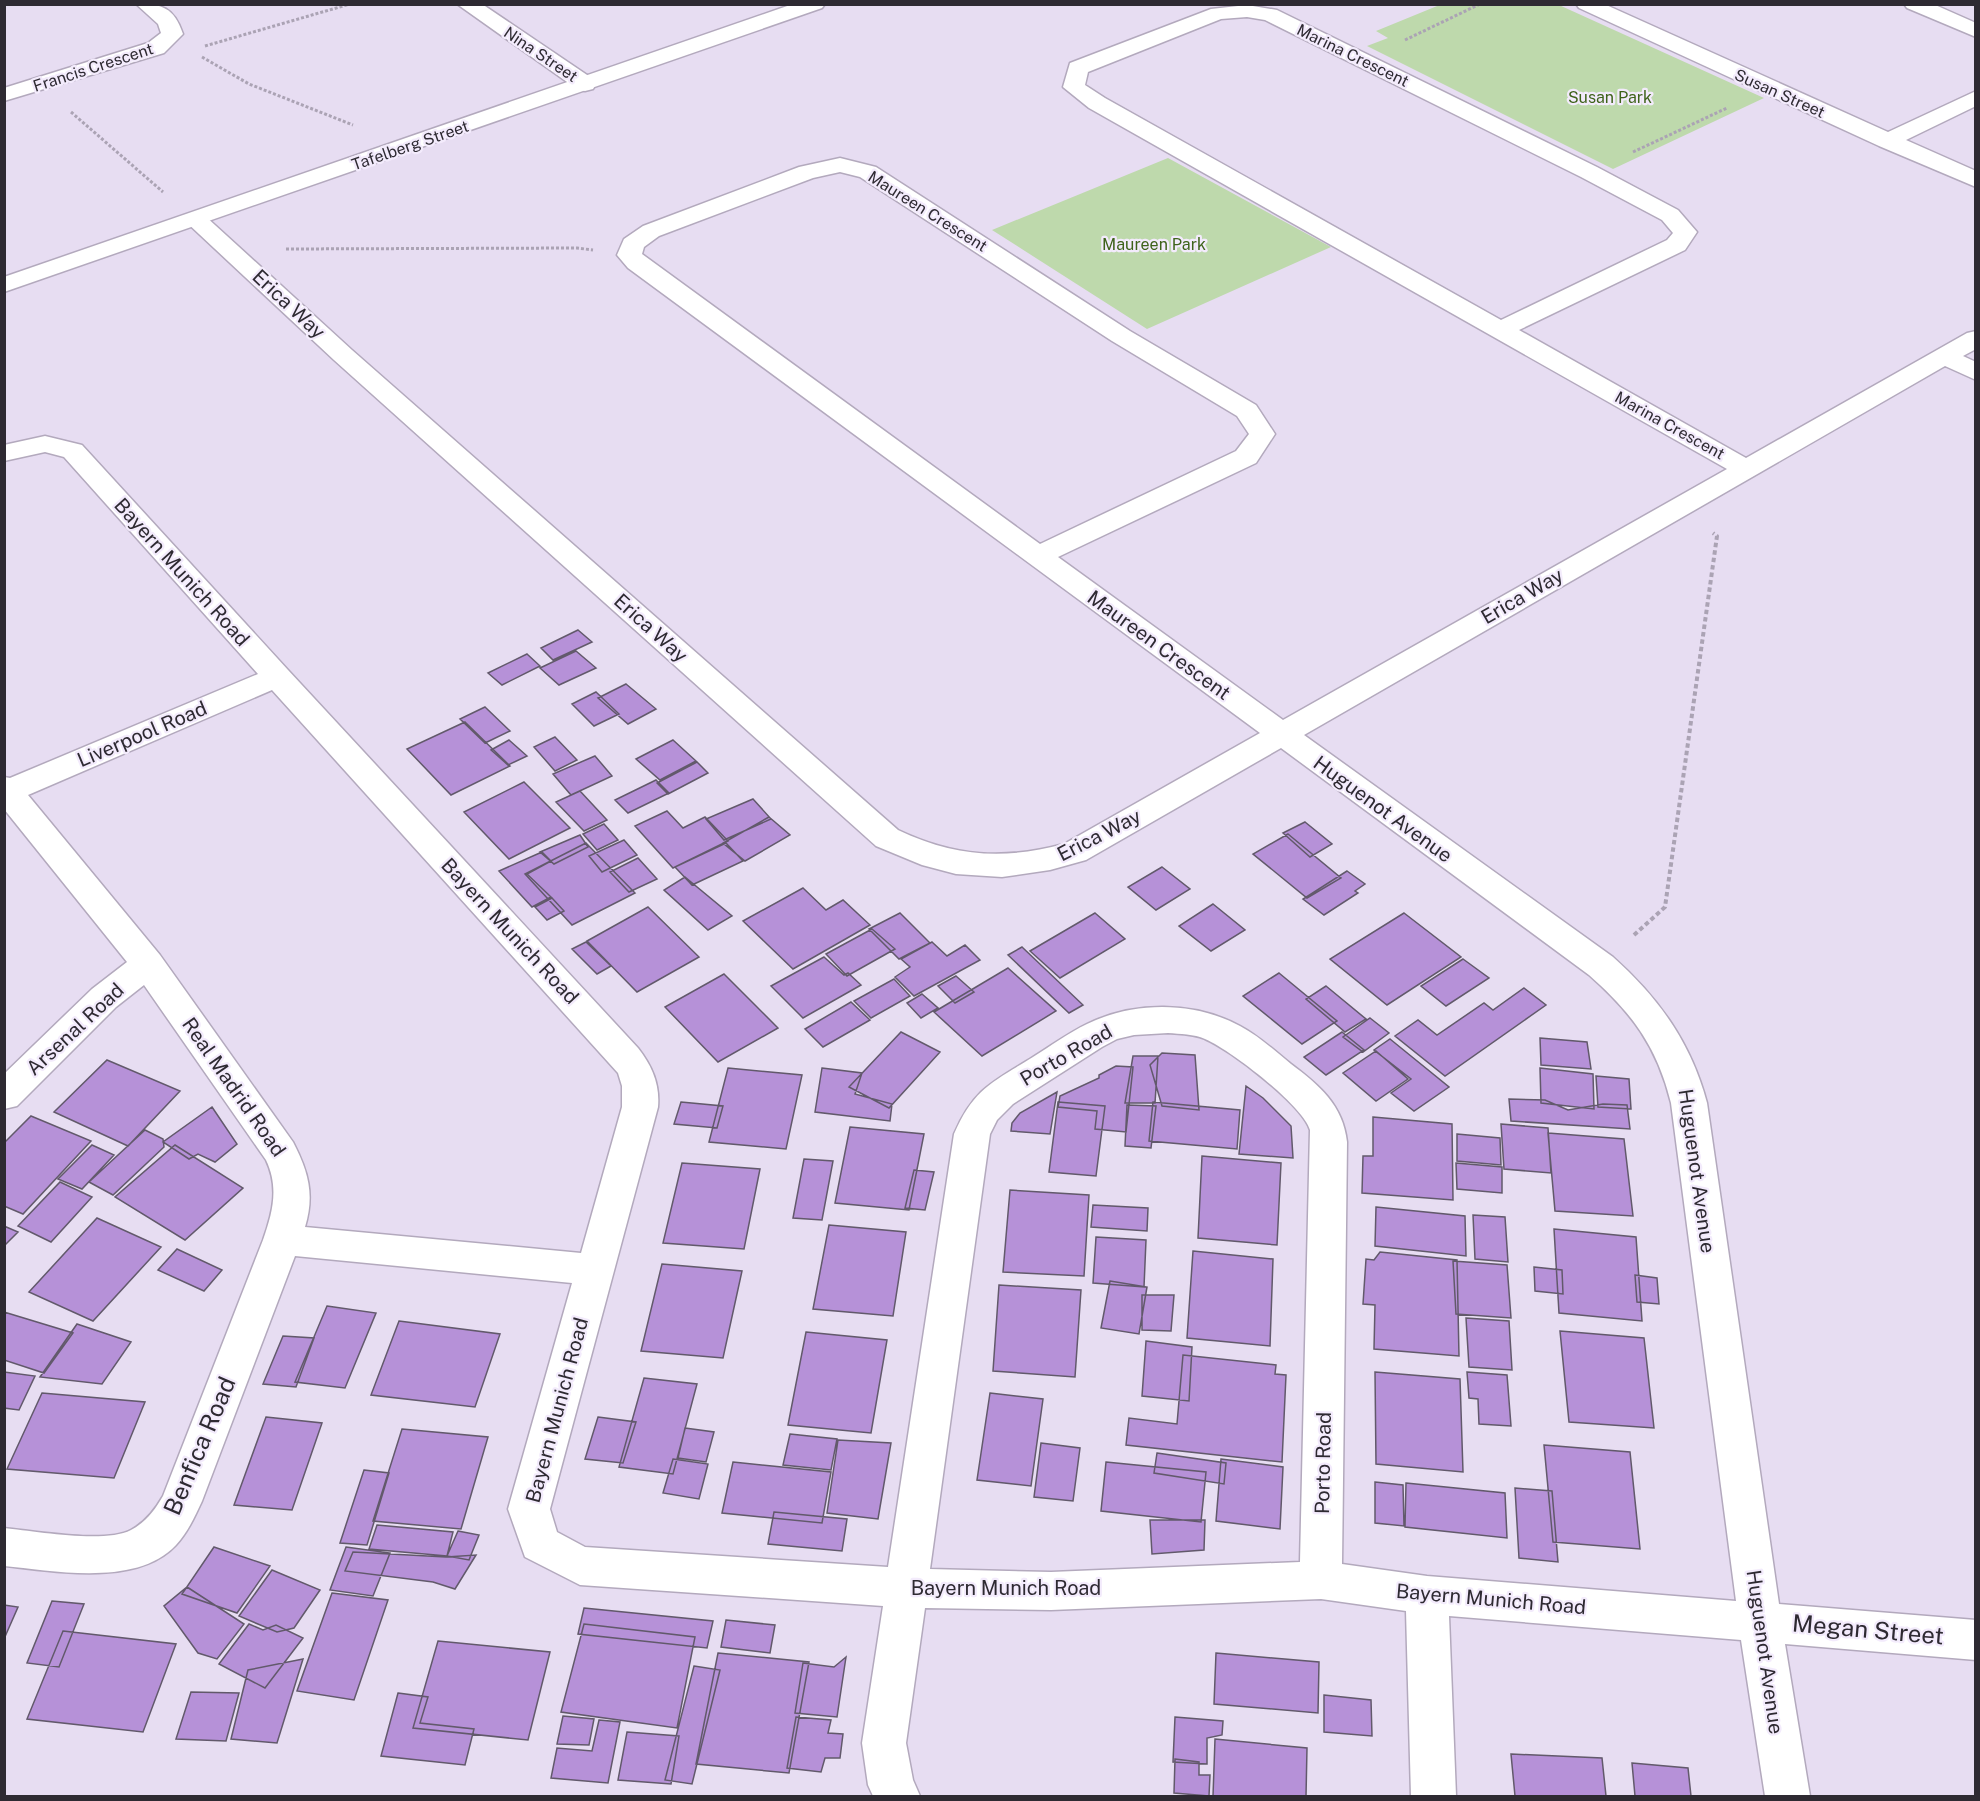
<svg xmlns="http://www.w3.org/2000/svg" width="1980" height="1801" font-family="'Public Sans',sans-serif">
	<style>
		.green { fill: #bed9ac }
		.building { fill: #b691d8; stroke: #62596b; stroke-width: 1.5 }
		.lines { fill: none; stroke-linecap: round; stroke-linejoin: round }
		.minor-casing { stroke: #b3a9bd; stroke-width: 3 }
		.tertiary-casing { stroke: #b3a9bd; stroke-width: 3 }
		.path-far1 { stroke: #aba3b4; stroke-width: 3; stroke-dasharray: 3 2; stroke-linecap: butt }
		.path { stroke: #aba3b4; stroke-width: 4; stroke-dasharray: 4.5 3; stroke-linecap: butt }
		.minor { fill: #fff; fill-rule: evenodd }
		.tertiary { fill: #fff; fill-rule: evenodd }
		.labels { text-anchor: middle; stroke-width: 4.5; stroke-linejoin: round; paint-order: stroke }
		.far-street-label { font-size: 16px; fill: #2e2a32; stroke: #f3ebfc }
		.far-park-label { font-size: 16px; fill: #3e631a; stroke: #f3ebfc }
		.street-label { font-size: 20px; fill: #2e2a32; stroke: #f3ebfc }
		.near-street-label { font-size: 24px; fill: #2e2a32; stroke: #f3ebfc }
	</style>
	<rect width="100%" height="100%" fill="#e7ddf2"/>
	<path class="green" d="M1442,4L1559,5L1764,98L1613,169L1367,46L1388,38L1376,31Z
		M1168,158L1331,247L1147,329L992,230Z"/>
	<path class="building" d="M578,630L592,642L553,660L541,648Z
		M576,651L596,668L559,685L540,668Z
		M527,654L540,666L502,685L488,673Z
		M626,684L656,709L628,724L598,698Z
		M596,692L619,714L594,726L572,704Z
		M485,707L510,731L485,743L460,719Z
		M465,722L510,766L451,795L407,749Z
		M555,737L577,760L555,771L534,747Z
		M509,740L527,756L508,765L491,750Z
		M673,740L696,761L660,780L636,759Z
		M595,756L612,776L571,795L553,774Z
		M697,762L708,773L668,794L657,783Z
		M656,780L669,793L628,813L615,800Z
		M524,782L570,828L509,859L464,812Z
		M580,791L607,820L584,831L556,802Z
		M753,799L771,819L724,840L706,819Z
		M667,811L683,828L705,817L728,841L673,868L635,826Z
		M769,817L790,835L745,861L723,843Z
		M1305,822L1332,844L1310,857L1283,833Z
		M604,824L618,840L597,850L583,834Z
		M1288,834L1341,878L1307,898L1253,854Z
		M580,835L588,847L554,864L540,852Z
		M624,840L637,855L602,872L589,856Z
		M586,843L635,893L572,925L525,874Z
		M726,843L743,861L692,885L675,867Z
		M542,852L551,861L527,874L551,897L532,907L499,871Z
		M638,858L657,879L629,892L610,872Z
		M1162,867L1190,889L1156,910L1128,887Z
		M1347,871L1365,884L1355,891L1358,893L1324,915L1303,899Z
		M685,877L732,916L708,930L664,890Z
		M803,888L826,910L843,900L870,925L793,969L743,921Z
		M552,898L564,911L547,920L535,907Z
		M1213,904L1245,930L1211,951L1179,926Z
		M648,907L699,957L637,992L587,941Z
		M900,913L930,943L899,959L869,929Z
		M1095,913L1125,939L1060,978L1030,951Z
		M1404,913L1461,957L1387,1005L1330,959Z
		M872,929L895,949L847,976L826,954Z
		M586,942L611,966L597,974L572,949Z
		M932,942L947,956L965,945L980,960L914,996L895,977L910,967L901,959Z
		M1022,947L1083,1005L1069,1013L1008,955Z
		M824,957L844,975L848,973L861,985L803,1018L771,986Z
		M1463,959L1489,978L1446,1006L1421,986Z
		M1008,968L1056,1011L982,1056L934,1012Z
		M1279,973L1337,1021L1302,1044L1243,996Z
		M724,974L778,1028L718,1062L665,1007Z
		M956,976L974,992L955,1003L938,986Z
		M894,979L910,996L871,1018L854,1001Z
		M1326,986L1366,1019L1345,1032L1306,999Z
		M1524,988L1546,1005L1445,1076L1395,1036L1418,1020L1437,1035L1484,1003L1493,1010Z
		M922,994L938,1008L921,1018L907,1003Z
		M851,1002L870,1020L823,1047L805,1029Z
		M1370,1018L1389,1033L1363,1052L1343,1037Z
		M901,1032L940,1052L889,1108L849,1087Z
		M1342,1032L1364,1050L1326,1075L1304,1057Z
		M1540,1038L1587,1042L1591,1069L1541,1065Z
		M1390,1039L1449,1087L1414,1111L1391,1093L1411,1079L1374,1050Z
		M1376,1051L1408,1079L1376,1101L1343,1073Z
		M1162,1053L1195,1055L1199,1110L1162,1106L1150,1065Z
		M1133,1056H1158L1155,1103H1125Z
		M107,1060L180,1091L128,1146L54,1112Z
		M1116,1066L1133,1067L1126,1132L1095,1129L1097,1111L1058,1107L1060,1096L1099,1078V1075Z
		M728,1068L802,1075L786,1149L709,1142Z
		M822,1068L862,1073L855,1094L892,1104L890,1121L815,1112Z
		M1540,1068L1593,1074L1594,1109L1541,1103Z
		M1596,1076L1629,1079L1631,1109L1598,1107Z
		M1246,1086L1263,1098L1291,1126L1293,1158L1239,1154Z
		M1057,1092L1050,1134L1011,1131L1012,1123L1020,1113Z
		M1509,1099L1545,1100L1568,1110L1603,1104L1627,1105L1630,1129L1511,1121Z
		M681,1102L723,1106L717,1128L674,1124Z
		M1058,1102L1105,1106L1096,1176L1049,1172Z
		M1153,1102L1240,1110L1237,1149L1149,1141Z
		M1127,1105L1156,1106L1151,1148L1125,1146Z
		M212,1107L237,1144L215,1162L198,1154L189,1159L163,1142Z
		M31,1116L91,1141L23,1214L4,1206V1143Z
		M1373,1117L1452,1124L1453,1200L1362,1193L1363,1156H1373Z
		M1501,1124L1548,1128L1551,1173L1504,1169Z
		M850,1127L924,1134L909,1210L835,1203Z
		M145,1130L163,1139L164,1147L113,1195L89,1182Z
		M1548,1133L1624,1139L1633,1216L1555,1211Z
		M1457,1134L1500,1138L1501,1165L1457,1161Z
		M92,1145L114,1155L82,1189L58,1179Z
		M175,1145L243,1188L185,1240L115,1197Z
		M1202,1156L1281,1163L1277,1245L1198,1238Z
		M804,1159L833,1161L822,1220L793,1218Z
		M682,1163L760,1169L744,1249L663,1243Z
		M1456,1163L1502,1167V1193L1457,1189Z
		M914,1170L934,1172L925,1210L905,1208Z
		M60,1182L92,1197L51,1242L18,1226Z
		M1010,1190L1089,1195L1084,1276L1003,1272Z
		M1093,1205L1148,1208L1147,1231L1091,1227Z
		M1376,1207L1465,1216L1466,1256L1375,1246Z
		M1473,1215L1505,1217L1508,1262L1475,1259Z
		M97,1218L161,1247L93,1321L29,1292Z
		M829,1225L906,1232L893,1316L813,1309Z
		M4,1226L18,1232L4,1246Z
		M1554,1229L1636,1237L1642,1321L1559,1313Z
		M1096,1237L1146,1240L1144,1287L1093,1283Z
		M177,1249L222,1270L204,1291L158,1270Z
		M1193,1251L1273,1259L1270,1346L1187,1338Z
		M1380,1252L1457,1260L1459,1356L1374,1349L1375,1305L1363,1304L1366,1259L1374,1260Z
		M1453,1261L1507,1265L1511,1318L1456,1314Z
		M662,1264L742,1271L723,1358L641,1351Z
		M1534,1267L1562,1270L1563,1294L1535,1291Z
		M1635,1275L1657,1278L1659,1304L1637,1302Z
		M1110,1281L1147,1287L1139,1334L1101,1328Z
		M999,1285L1081,1290L1075,1377L993,1371Z
		M1142,1295H1174L1171,1331L1142,1330Z
		M327,1306L376,1313L345,1388L295,1382Z
		M4,1312L73,1333L44,1373L4,1360Z
		M1466,1318L1509,1321L1512,1370L1469,1367Z
		M399,1321L500,1334L475,1407L371,1395Z
		M77,1324L131,1342L102,1384L40,1377Z
		M1560,1331L1644,1338L1654,1428L1569,1422Z
		M806,1332L887,1340L871,1433L788,1425Z
		M283,1336L314,1338L296,1387L263,1384Z
		M1146,1341L1192,1347L1189,1401L1142,1396Z
		M1183,1355L1276,1365L1275,1374L1286,1375L1282,1462L1126,1445L1129,1418L1177,1424Z
		M4,1372L35,1376L19,1410L4,1408Z
		M1375,1372L1460,1379L1463,1472L1376,1464Z
		M1467,1372L1507,1375L1511,1426L1479,1424L1478,1399L1469,1398Z
		M644,1378L697,1384L673,1474L619,1467Z
		M42,1393L145,1402L114,1478L7,1469Z
		M990,1393L1043,1399L1031,1486L977,1480Z
		M266,1417L322,1423L292,1510L234,1505Z
		M598,1417L636,1422L623,1463L585,1459Z
		M685,1428L714,1432L706,1462L678,1458Z
		M402,1429L488,1437L461,1529L373,1521Z
		M790,1434L837,1439L831,1470L783,1465Z
		M838,1440L891,1443L878,1519L827,1513Z
		M1041,1443L1080,1448L1073,1501L1034,1497Z
		M1544,1445L1630,1452L1640,1549L1553,1542Z
		M1157,1453L1226,1463L1224,1484L1154,1473Z
		M673,1459L708,1464L699,1499L663,1493Z
		M1221,1459L1283,1467L1280,1529L1216,1521Z
		M733,1462L831,1472L822,1523L722,1513Z
		M1106,1462L1206,1472L1201,1522L1101,1511Z
		M364,1470L389,1473L367,1545L340,1543Z
		M1375,1482L1403,1485L1404,1526L1375,1523Z
		M1406,1483L1505,1493L1507,1538L1405,1527Z
		M1515,1488L1552,1491L1558,1562L1519,1558Z
		M774,1512L847,1519L842,1551L768,1544Z
		M1150,1520H1205L1204,1550L1152,1554Z
		M377,1525L453,1532L447,1556L369,1549Z
		M458,1531L479,1535L469,1560L447,1556Z
		M214,1547L270,1566L237,1613L182,1594Z
		M346,1547L390,1553L373,1596L330,1590Z
		M353,1552L446,1557L476,1555L455,1589L433,1582L345,1571Z
		M272,1570L320,1590L294,1628L277,1632L239,1616Z
		M187,1587L244,1624L217,1659L198,1653L164,1606Z
		M332,1593L388,1600L354,1700L297,1691Z
		M52,1601L84,1604L59,1667L27,1663Z
		M4,1605L18,1607L4,1639Z
		M584,1608L713,1621L707,1648L578,1634Z
		M726,1620L775,1625L770,1653L721,1647Z
		M249,1624L263,1630L276,1625L303,1638L265,1688L219,1664Z
		M584,1624L695,1637L677,1728L561,1712Z
		M63,1631L176,1644L143,1732L27,1719Z
		M438,1641L550,1652L528,1740L413,1728Z
		M718,1653L809,1662L789,1773L696,1764Z
		M1216,1653L1319,1662L1318,1713L1214,1704Z
		M846,1657L837,1717L795,1713L803,1663L834,1667Z
		M303,1659L277,1743L231,1739L248,1670Z
		M694,1666L720,1670L692,1784L665,1780Z
		M191,1692L239,1693L226,1741L176,1739Z
		M398,1693L428,1697L420,1723L474,1729L465,1765L381,1756Z
		M1324,1695L1371,1700L1372,1736L1324,1732Z
		M563,1716L594,1719L589,1745L557,1744Z
		M796,1717L831,1720L828,1733L843,1734L840,1758H825L821,1772L787,1768Z
		M1175,1717L1223,1721L1222,1735L1207,1738V1764L1173,1762Z
		M599,1720L620,1722L608,1783L551,1778L557,1748L592,1751Z
		M627,1732L679,1736L671,1784L618,1780Z
		M1215,1739L1307,1748L1306,1796H1213Z
		M1511,1754L1602,1758L1606,1796H1515Z
		M1175,1759L1199,1762V1775H1210L1209,1796L1174,1793Z
		M1632,1763L1688,1768L1691,1796H1635Z"/>
	<g class="lines">
		<g class="minor-casing">
			<path id="minor" d="M136,4C162,4 174,7 183,34L164,53L4,101V88L148,43L161,33L158,24Z
				M457,4H482L593,79L596,84L593,89L585,91L577,89Z
				M1576,4H1604L1888,132L1976,91V106L1906,140L1976,171V187L1879,146L1579,8Z
				M1904,4H1933L1976,23V37L1907,8Z
				M1247,5L1277,10L1597,167L1678,210L1697,232L1685,250L1519,330L1746,458L1967,333L1976,331V349L1963,356L1976,362V380L1945,366L1304,735L1613,957C1659,998 1691,1043 1707,1103L1779,1604L1976,1620V1660L1785,1644L1810,1796H1765L1741,1640L1449,1616L1456,1796H1411L1406,1611L1321,1599L1051,1610L925,1608L906,1743L913,1780L920,1796H873L868,1785L862,1743L883,1606L580,1585L525,1557L508,1509L572,1283L295,1256L202,1501C195,1516 188,1532 176,1545C137,1587 55,1571 4,1566V1528C35,1531 104,1544 131,1530C146,1522 155,1510 163,1496L263,1240C273,1212 279,1187 266,1160L144,985L116,1007L17,1106L4,1109V1074L92,989L127,962L4,809V777L10,778L258,674L64,457L45,452L4,461V445L45,436L82,445L288,670L638,1048C652,1066 660,1084 658,1107L550,1509L557,1532L585,1547L888,1567L954,1134C974,1088 993,1082 1033,1057C1051,1046 1068,1033 1087,1024C1134,1001 1194,1001 1240,1026C1259,1036 1275,1051 1291,1064C1319,1085 1343,1105 1347,1142L1342,1564L1427,1576L1736,1601L1671,1103C1657,1046 1632,1013 1589,975L1281,748L1086,860L1050,870L1002,877L956,874L922,865L876,846L334,360L184,220L188,215L196,213L204,215L352,350L898,830C955,857 1004,860 1064,844L1260,733L628,268L617,255L624,239L643,226L799,167L840,158L876,167L1130,331L1256,405L1275,434L1256,463L1058,557L1283,720L1727,469L1089,108L1063,87L1070,63L1211,9ZM1247,17L1265,20L1581,177L1662,220L1673,233L1667,240L1501,320L1105,98L1085,85L1088,72L1221,19ZM840,172L860,177L1112,341L1237,416L1249,434L1236,451L1040,544L642,254L644,247L659,236L813,178ZM272,690L618,1073L622,1086V1107L581,1253L305,1227C315,1194 308,1171 293,1142L160,955L28,795ZM1168,1033C1180,1034 1194,1034 1205,1039C1231,1050 1302,1105 1310,1130L1300,1562L1051,1572L930,1569L990,1134L997,1120L1013,1104L1102,1047L1117,1039L1134,1035Z"/>
		</g>
		<g class="tertiary-casing">
			<path id="tertiary" d="M793,4H825L822,8L4,292V277Z"/>
		</g>
		<path class="path-far1" d="M1405,40L1480,4
			M205,46L350,4
			M202,57L249,84L353,125
			M71,112L163,192
			M1633,152L1727,108
			M286,249L577,248L593,250"/>
		<path class="path" d="M1634,935L1665,907L1717,536L1713,533"/>
		<use href="#minor" class="minor"/>
		<use href="#tertiary" class="tertiary"/>
	</g>
	<g class="labels">
		<g class="far-street-label">
			<text transform="translate(541 54) rotate(34)" y="6">Nina Street</text>
			<text transform="translate(1353 55) rotate(26)" y="6">Marina Crescent</text>
			<text transform="translate(93 67) rotate(-18)" y="6">Francis Crescent</text>
			<text transform="translate(1780 93) rotate(24)" y="6">Susan Street</text>
			<text transform="translate(410 145) rotate(-19)" y="6">Tafelberg Street</text>
			<text transform="translate(928 211) rotate(32)" y="6">Maureen Crescent</text>
			<text transform="translate(1670 425) rotate(29)" y="6">Marina Crescent</text>
		</g>
		<g class="far-park-label">
			<text x="1610" y="103">Susan Park</text>
			<text x="1154" y="250">Maureen Park</text>
		</g>
		<g class="street-label">
			<text transform="translate(289 304) rotate(43)" y="7">Erica Way</text>
			<text transform="translate(182 572) rotate(48)" y="7">Bayern Munich Road</text>
			<text transform="translate(1522 596) rotate(-30)" y="7">Erica Way</text>
			<text transform="translate(651 628) rotate(42)" y="7">Erica Way</text>
			<text transform="translate(1159 645) rotate(36)" y="7">Maureen Crescent</text>
			<text transform="translate(142 734) rotate(-23)" y="7">Liverpool Road</text>
			<text transform="translate(1383 809) rotate(36)" y="7">Huguenot Avenue</text>
			<text transform="translate(1099 835) rotate(-27)" y="7">Erica Way</text>
			<text transform="translate(510 931) rotate(47)" y="7">Bayern Munich Road</text>
			<text transform="translate(75 1029) rotate(-43)" y="7">Arsenal Road</text>
			<text transform="translate(1066 1055) rotate(-30)" y="7">Porto Road</text>
			<text transform="translate(234 1087) rotate(55)" y="7">Real Madrid Road</text>
			<text transform="translate(1697 1171) rotate(82)" y="7">Huguenot Avenue</text>
			<text transform="translate(557 1410) rotate(-75)" y="7">Bayern Munich Road</text>
			<text transform="translate(1323 1463) rotate(-89)" y="7">Porto Road</text>
			<text x="1006" y="1595">Bayern Munich Road</text>
			<text transform="translate(1491 1599) rotate(5)" y="7">Bayern Munich Road</text>
			<text transform="translate(1765 1652) rotate(82)" y="7">Huguenot Avenue</text>
		</g>
		<g class="near-street-label">
			<text transform="translate(200 1446) rotate(-67)" y="8">Benfica Road</text>
			<text transform="translate(1868 1630) rotate(5)" y="8">Megan Street</text>
		</g>
	</g>
	<rect width="1980" height="1801" fill="none" stroke="#2e2a32" stroke-width="12"/>
</svg>
